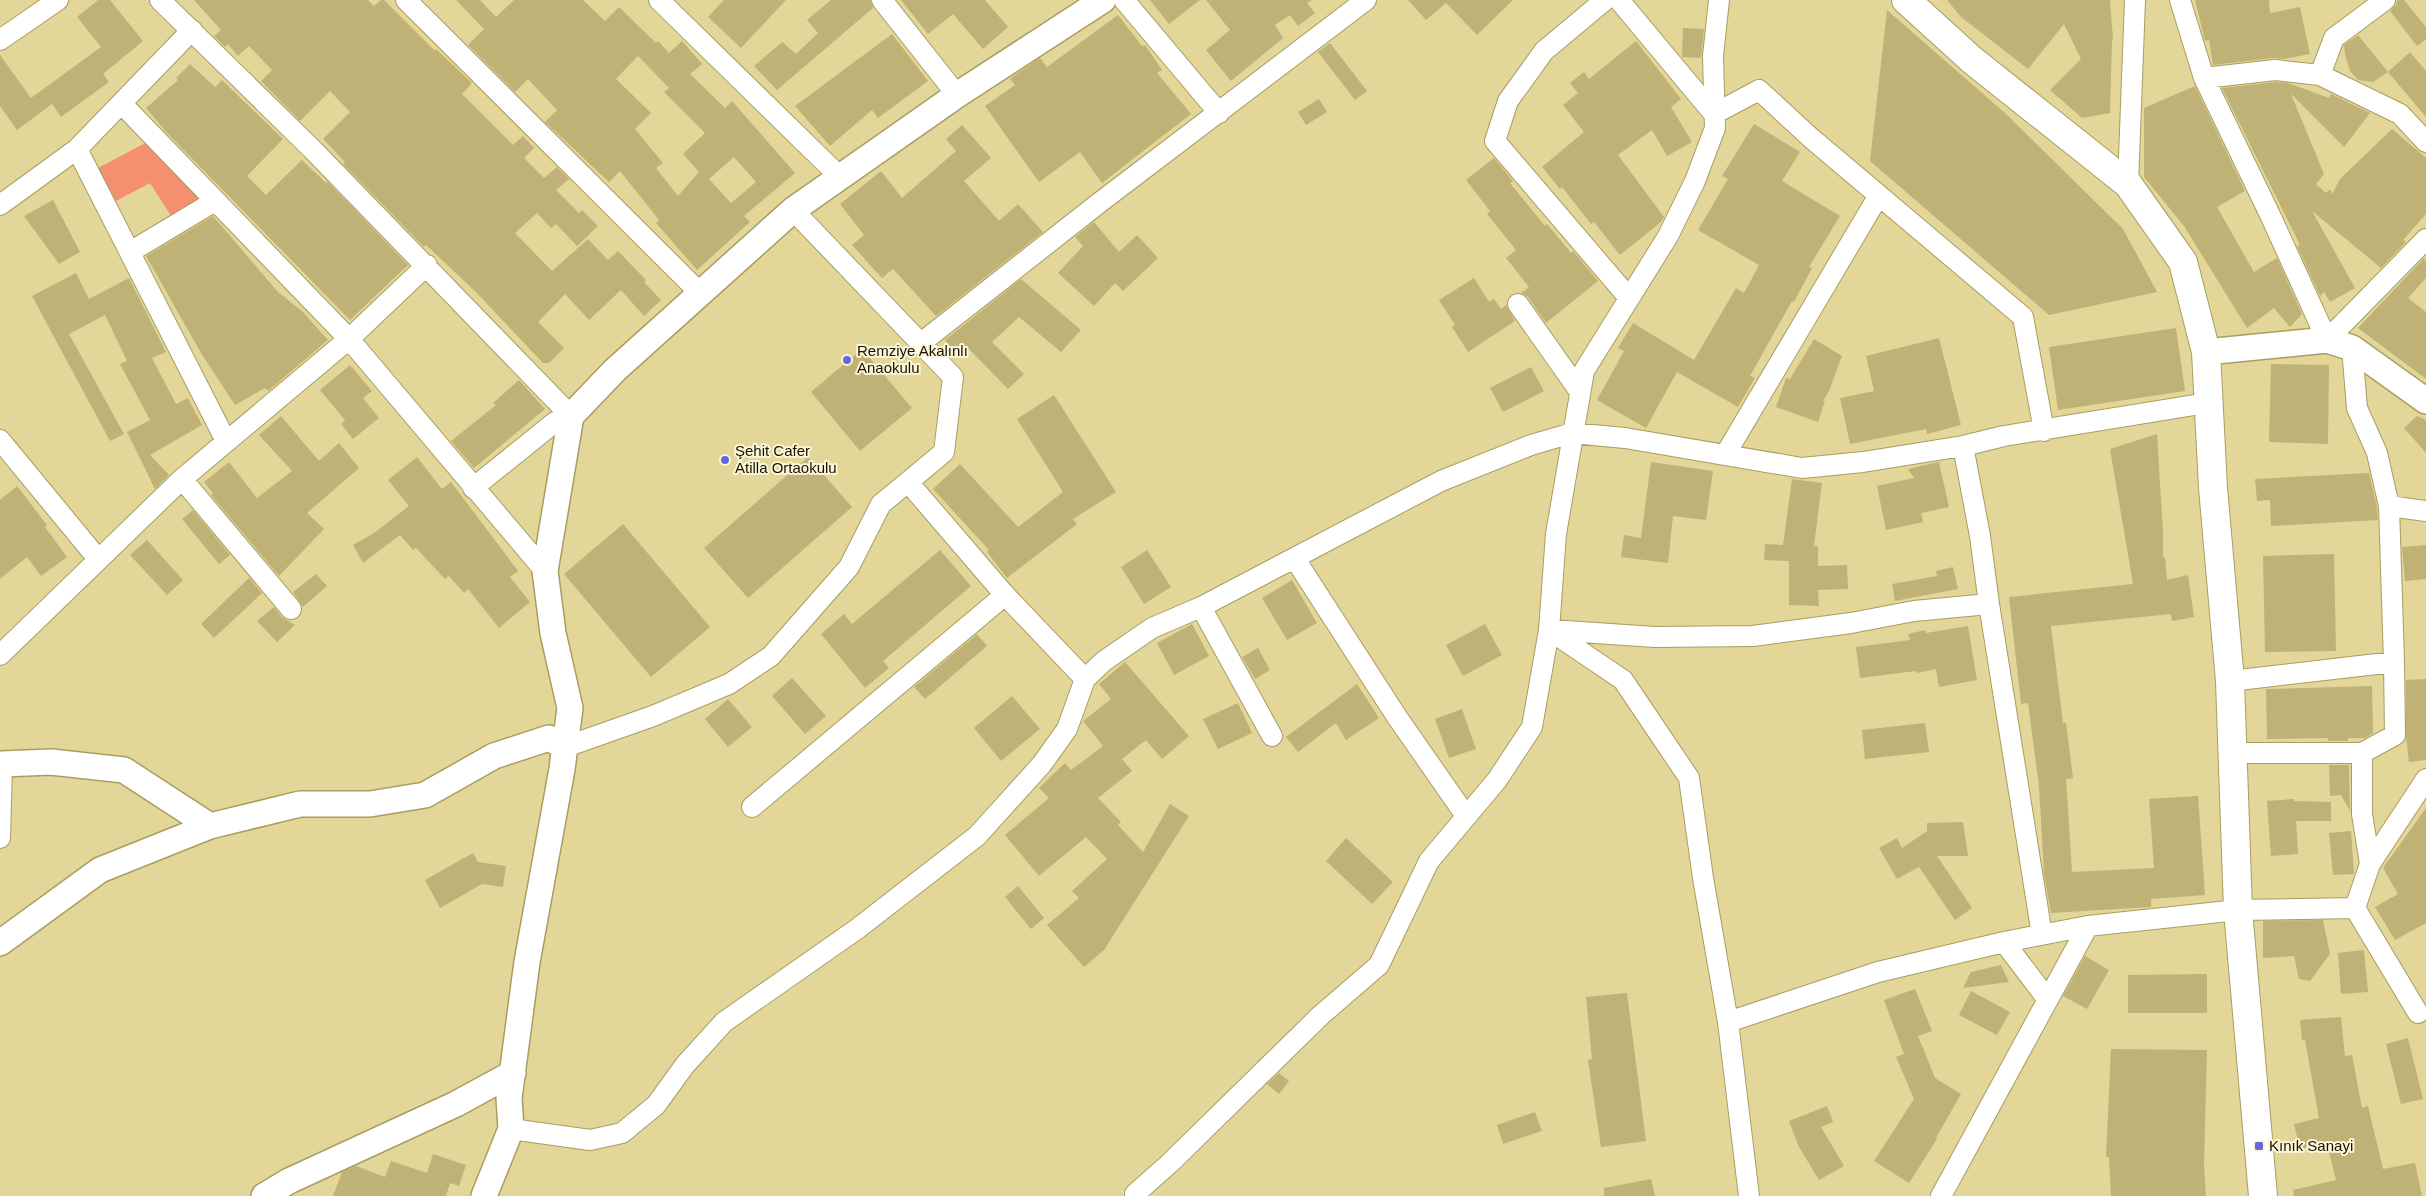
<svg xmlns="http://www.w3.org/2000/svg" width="2426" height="1196" font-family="Helvetica,sans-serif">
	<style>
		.green { fill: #f48f70 }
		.building { fill: #bfb276; fill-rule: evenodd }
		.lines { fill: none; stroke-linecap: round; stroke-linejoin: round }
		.minor-casing { stroke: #a99d61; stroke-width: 22 }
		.tertiary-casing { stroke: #a99d61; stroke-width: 28 }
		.secondary-casing { stroke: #a99d61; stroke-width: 30 }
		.minor { stroke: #fff; stroke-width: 20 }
		.tertiary { stroke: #fff; stroke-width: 25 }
		.secondary { stroke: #fff; stroke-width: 28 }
		.poi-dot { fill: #6466df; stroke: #fcf6d8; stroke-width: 2 }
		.labels { text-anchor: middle; stroke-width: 4; stroke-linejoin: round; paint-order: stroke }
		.poi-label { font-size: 15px; fill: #171200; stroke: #fcf6d8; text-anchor: start }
	</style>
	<rect width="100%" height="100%" fill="#e2d698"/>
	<path class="green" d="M149,141L203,202L175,222L150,183L116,201L98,168Z"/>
	<path class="building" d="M98,0H110L143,41L103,74L109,82L61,117L52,104L17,130L0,106V55L31,98L101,47L77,17Z
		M194,0H368L374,6L381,0H384L435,51L436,49L472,83L462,94L513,145L523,136L534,148L524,158L544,178L557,167L569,179L556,190L579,213L582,210L598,226L577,246L556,224L551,228L537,213L515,233L552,271L588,239L608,260L618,251L646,280L644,282L661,300L644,316L621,290L589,320L565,294L538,322L564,348L549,363H543L476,292L426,245L424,247L343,164L345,162L323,139L350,112L330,91L300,121L261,81L272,70L249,46L238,56L228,44L225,47L214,36L221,30Z
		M456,0H480L496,17L514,0H583L605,21L619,7L656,43L658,41L669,53L682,41L702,64L690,74L725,108L732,101L795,173L744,216L750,222L697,270L656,223L659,220L620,171L609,182L545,122L557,110L528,79L515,92L468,45L484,29ZM638,56L669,88L664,92L705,133L683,154L699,172L678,196L656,168L663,163L635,129L651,113L616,79ZM734,157L756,182L731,203L709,179Z
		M724,0H786L741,48L708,17Z
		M831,0H870L873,8L777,90L754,66L782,42L796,54L818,33L807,20Z
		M901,0H985L1008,27L983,49L953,14L928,34Z
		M1150,0H1200L1169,24Z
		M1206,0H1312L1307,3L1315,13L1298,26L1290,15L1275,25L1283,38L1231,81L1206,50L1230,30Z
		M1408,0H1513L1477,35L1446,3L1426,20Z
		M1947,0H2110L2113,39L2112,40L2110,113L2082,118L2050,90L2081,59L2064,24L2028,69L1961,17Z
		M2195,0H2269L2270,13L2300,7L2310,54L2284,59L2274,58L2213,65L2209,40L2205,41Z
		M2397,0H2404L2426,27V39L2417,46L2390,11L2396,5Z
		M1887,10L2005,113L2123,229L2157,292L2049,315L1870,161Z
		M1118,15L1142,46L1145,45L1162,70L1157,73L1191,114L1102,183L1080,152L1039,182L985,106L1015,85L1010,79L1022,70L1040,58L1047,67Z
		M1683,28L1704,29L1701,58L1682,57Z
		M892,34L928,81L878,118L872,110L830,146L795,106Z
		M2358,35L2388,72L2373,82L2358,80L2350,71L2345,54L2344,45Z
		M1636,41L1681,99L1671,107L1692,142L1667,156L1652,130L1618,155L1664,217L1661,222L1620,255L1594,222L1591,224L1562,187L1560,189L1542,167L1584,132L1563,105L1578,93L1570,83L1584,72L1589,79Z
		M1330,43L1367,91L1355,100L1318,52Z
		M2410,52L2426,71V117L2388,72Z
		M190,64L215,87L222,80L283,139L247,176L266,195L302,160L326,183L327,181L408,265L350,320L167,133L146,108L178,80L176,78Z
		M2275,82L2288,83L2329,98L2331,94L2370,113L2344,147L2291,94L2324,174L2316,184L2326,193L2330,189L2332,194L2340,179L2392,129L2426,158V214L2403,240L2406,242L2381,268L2312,211L2355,288L2330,302L2324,292L2320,296L2297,246L2300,245L2222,88Z
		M2195,86L2245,191L2217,207L2254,272L2277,258L2302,314L2290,327L2274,308L2247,328L2184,226L2144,177V108Z
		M1319,99L1327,112L1306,125L1298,112Z
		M1754,124L1800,152L1782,181L1840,216L1809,267L1812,268L1794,302L1792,301L1750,376L1755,378L1738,407L1677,372L1646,428L1597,400L1624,351L1618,348L1633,323L1694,360L1736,288L1744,293L1759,265L1698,230L1728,179L1722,176Z
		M962,125L991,158L964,181L999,221L1018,204L1043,232L936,316L893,269L882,278L852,245L864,235L840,204L881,171L902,198L956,151L946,139Z
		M1494,158L1513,181L1510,183L1545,226L1547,224L1571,253L1573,251L1598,281L1546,323L1528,297L1521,293L1529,287L1506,258L1516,250L1487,214L1490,211L1466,180Z
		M53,200L80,252L59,264L24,216Z
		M213,216L278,292L303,312L328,340L268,391L265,388L235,405L201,353L146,256Z
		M1094,222L1119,252L1137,235L1158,258L1123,291L1115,283L1094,306L1058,273L1083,246L1075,237Z
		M2424,258L2426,261V278L2408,298L2426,312V379L2358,328Z
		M76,273L89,299L129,278L166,352L152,358L176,404L188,398L202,425L150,455L169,475L155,489L127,432L150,420L120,364L127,361L105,315L69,334L124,434L110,441L32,296Z
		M1474,278L1489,302L1494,299L1501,309L1506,305L1515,321L1468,352L1452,327L1455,325L1439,300Z
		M1021,279L1081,330L1061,352L1019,317L992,342L1024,374L1008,389L969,349L960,357L945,340Z
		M2176,328L2185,391L2058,410L2049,347Z
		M1939,338L1961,425L1927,434L1926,429L1850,444L1840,398L1874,391L1866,356Z
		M1814,339L1842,356L1829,391L1823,401H1825L1818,422L1776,407L1786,378L1790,379Z
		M862,349L912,408L860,451L811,392Z
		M2271,364L2329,365L2328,444L2269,442Z
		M350,365L372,391L363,398L379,418L353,439L341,424L345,420L320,390Z
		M1531,367L1544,391L1503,412L1490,388Z
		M519,380L545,409L474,468L451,441L496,405L493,403Z
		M1054,395L1116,492L1073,519L1077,524L1007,578L987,552L989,550L933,489L960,464L1018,527L1063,492L1017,419Z
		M281,416L319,461L339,443L359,468L307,513L324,529L279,576L211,495L213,493L204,482L229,462L257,498L292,471L259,435Z
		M2417,416L2426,420V453L2404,428Z
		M2157,434L2163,532V557H2165L2167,580L2188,575L2194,617L2172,621L2171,614L2051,626L2063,723H2066L2073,778L2066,779L2072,872L2154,868L2149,799L2198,796L2205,895L2151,899V907L2051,913L2044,874L2039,786L2028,703L2021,704L2009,597L2133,584L2110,449Z
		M417,457L442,489L451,482L518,571L510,577L530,602L499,628L468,589L464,593L449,576L445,579L416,548L413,550L400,535L363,563L353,545L374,533L409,506L388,480Z
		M808,457L852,507L748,598L704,548Z
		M1651,462L1713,471L1706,520L1673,516L1668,563L1621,557L1624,535L1641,538Z
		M1939,462L1949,507L1921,513L1923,522L1886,530L1877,486L1914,478L1908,469Z
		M2369,473L2377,507L2378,520L2271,526L2270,500L2257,501L2255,479Z
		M1792,479L1822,483L1814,546H1818V566L1847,565L1848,589L1818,590L1819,606L1789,605V561L1764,560L1765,544L1783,545Z
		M17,486L47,525L45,527L67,557L41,576L27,557L0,579V500Z
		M193,510L230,555L219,564L182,519Z
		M623,524L710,627L651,677L564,574Z
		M147,540L183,580L167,595L130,555Z
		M2426,545V579L2405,581L2402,547Z
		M940,550L971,586L883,661L889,668L865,688L821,634L844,614L852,624Z
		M1147,550L1171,587L1144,604L1121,567Z
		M2334,554L2336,651L2265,652L2263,556Z
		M1953,567L1958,589L1895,601L1892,584L1937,576L1936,571Z
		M316,574L327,586L303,607L293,592Z
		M249,578L262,593L214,638L201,624Z
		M1292,580L1317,623L1287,640L1262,598Z
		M274,607L282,617L295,625L277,642L257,621Z
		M1192,624L1209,656L1174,675L1157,643Z
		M1485,624L1502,655L1463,676L1446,645Z
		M1968,626L1977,680L1939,687L1936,669L1917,673L1916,671L1860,678L1856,647L1910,640L1908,634L1925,630L1926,633Z
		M977,634L987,646L925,699L914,687Z
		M1258,648L1270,670L1255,679L1242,657Z
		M1125,662L1189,736L1162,759L1146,740L1122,759L1132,771L1098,798L1121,822L1118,825L1143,852L1170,804L1189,816L1104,950L1084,967L1047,925L1079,898L1072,891L1107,859L1086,837L1039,876L1005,835L1049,798L1039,788L1065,763L1071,770L1103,746L1083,721L1111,699L1099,684Z
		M792,678L826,716L805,734L772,696Z
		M2426,679V760L2409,762L2406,737V680Z
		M1357,684L1379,718L1346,740L1336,723L1298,752L1286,737Z
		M2372,686L2373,733L2365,738H2348V741H2328V738L2267,739L2266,689Z
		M1012,696L1040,729L1001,761L974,728Z
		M728,699L752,727L728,747L705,719Z
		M1238,703L1252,733L1218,749L1203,719Z
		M1462,709L1476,749L1449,758L1435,719Z
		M1925,723L1929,752L1865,759L1862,730Z
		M2329,765H2349L2350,811L2341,795L2330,796Z
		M2294,799V801L2331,802V821H2296L2298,854L2271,856L2267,801Z
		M2426,808V923L2395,940L2375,907L2398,894L2383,868Z
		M1963,822L1968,856H1937L1972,908L1955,920L1919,867L1897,879L1879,848L1897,838L1902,848L1927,831V823Z
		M2351,831L2354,874L2333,875L2329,833Z
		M1346,838L1393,882L1372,904L1326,861Z
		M473,853L478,862L506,866L503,887L482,884L440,908L425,880Z
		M1018,886L1044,918L1031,929L1005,897Z
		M2323,920L2330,954L2310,981L2299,979L2294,956L2263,958V921Z
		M2364,950L2368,992L2341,994L2338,953Z
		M2085,956L2109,970L2087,1009L2063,996Z
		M2001,965L2009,982L1963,988L1971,972Z
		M2207,974V1013H2128V975Z
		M1915,989L1932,1031L1918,1036L1935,1078L1961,1094L1936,1138L1937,1139L1909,1183L1874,1161L1914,1099L1896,1057L1904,1054L1884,1000Z
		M1971,991L2010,1012L1997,1035L1959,1015Z
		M1627,993L1646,1141L1601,1147L1588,1060L1592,1059L1586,997Z
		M2341,1017L2345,1056L2352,1055L2362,1108L2368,1106L2383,1169L2415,1163L2422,1196H2294L2293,1190L2336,1180L2327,1143L2300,1149L2294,1124L2319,1118L2305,1040H2302L2300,1020Z
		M2408,1038L2423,1099L2401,1104L2386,1044Z
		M2111,1049L2207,1050L2204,1165L2206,1196H2111L2109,1157H2106Z
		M1279,1073L1289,1081L1279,1094L1267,1084Z
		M1827,1106L1833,1122L1821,1127L1844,1166L1819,1180L1799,1147L1789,1121Z
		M1535,1112L1542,1131L1503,1144L1497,1125Z
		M433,1154L466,1165L459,1186L450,1183L446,1196H333L342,1172L356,1166L385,1177L391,1161L427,1173Z
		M1651,1179L1655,1196H1604V1188Z"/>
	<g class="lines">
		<g class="minor-casing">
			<path id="minor" d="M160,0L313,150L571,416L555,422L473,488
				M406,0L700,293
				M659,0L839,176
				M882,0L957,95
				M1124,0L1219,113
				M1605,0L1544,51L1508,101L1495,141L1629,298
				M1619,0L1714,114L1759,90L1811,138L2023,317L2044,431
				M2180,0L2204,78L2271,217L2327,340L2426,239
				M0,40L58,0
				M2320,75L2334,38L2385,0
				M2204,78L2275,70L2320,75L2400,114L2426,142
				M122,104L349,339L545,571
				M77,149L226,441
				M2128,184L2135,0
				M0,205L77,149L192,30
				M793,210L953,377L944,452L908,482L1005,595L1085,679
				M130,252L215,201
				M1518,304L1580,392
				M921,343L1099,203L1366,0
				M0,440L98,559
				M1725,455L1879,195
				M182,479L291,609
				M2389,506L2426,511
				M1295,559L1397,717L1466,816
				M1989,604L2042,935
				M1201,607L1272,736
				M1549,630L1623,680L1689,778L1703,878L1728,1022L1749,1196
				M1551,630L1655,637L1753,636L1851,623L1914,611L1989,604L1980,536L1963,446
				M0,655L182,479L349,339L427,265
				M2230,681L2394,662L2389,506L2377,453L2357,408L2352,348
				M565,747L653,716L729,684L771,656L849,567L881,504L908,482
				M2232,753H2362
				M752,807L1005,595
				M0,838L2,764
				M2370,864L2362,814V753L2395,735L2394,662
				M2004,942L2048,1000
				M2418,1013L2355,908L2370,864L2426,779
				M1728,1022L1878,972L2004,942L2088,926
				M511,1129L590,1140L622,1133L656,1105L685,1065L724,1022L857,929L977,836L1042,764L1067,729L1085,679L1104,661L1152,628L1201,607L1441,481L1531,445L1572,433L1625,438L1802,468L1863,462L1963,446L2004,436L2207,403
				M1136,1196L1135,1194L1170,1163L1321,1015L1379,965L1429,861L1497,780L1532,727L1549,630L1556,534L1584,371L1668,236L1695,181L1715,128L1713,56L1719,0
				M1941,1196L2088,926L2238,910L2355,908"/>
		</g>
		<g class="tertiary-casing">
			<path id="tertiary" d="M2206,352L2327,340L2352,348L2426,401
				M2,764L51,762L124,770L210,826
				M0,943L100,870L210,826L300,804H370L425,795L494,756L549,738L565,747
				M264,1196L289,1181L456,1104L513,1073
				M484,1196L511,1129L509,1098L527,962L562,769L570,708L553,633L545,571L571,416L615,370L793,210L957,95L1103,0"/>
		</g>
		<g class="secondary-casing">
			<path id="secondary" d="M1906,0L1972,60L2128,184L2183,262L2206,352L2213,488L2230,681L2238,910L2263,1196"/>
		</g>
		<use href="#minor" class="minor"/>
		<use href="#tertiary" class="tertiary"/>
		<use href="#secondary" class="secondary"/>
	</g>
	<g class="poi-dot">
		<circle cx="847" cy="360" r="5"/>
		<circle cx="725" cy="460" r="5"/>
		<rect x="2254" y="1141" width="10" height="10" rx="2.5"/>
	</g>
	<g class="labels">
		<g class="poi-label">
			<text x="857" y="356">Remziye Akalınlı<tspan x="857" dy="17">Anaokulu</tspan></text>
			<text x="735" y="456">Şehit Cafer<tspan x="735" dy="17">Atilla Ortaokulu</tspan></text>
			<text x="2269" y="1151">Kınık Sanayi</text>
		</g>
	</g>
</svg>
